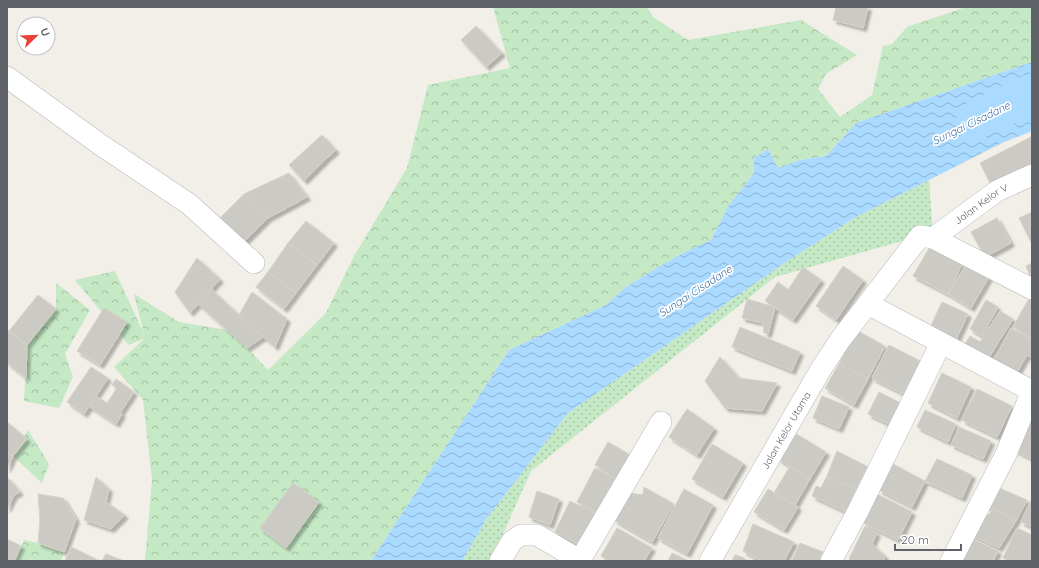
<svg xmlns="http://www.w3.org/2000/svg" width="1039" height="568" font-family="Quicksand,sans-serif">
	<style>
		.grass { fill: url(#grass-dots) }
		.forest { fill: url(#forest-crowns) }
		.water { fill: url(#water-waves) }
		.lines { fill: none; stroke-linecap: round; stroke-linejoin: round }
		.river { stroke: #aadaff; stroke-width: 39 }
		.building { fill: #cccac5; stroke: #d6d1c6; filter: url(#shadow) }
		.street-casing { stroke: #b5b8bc; stroke-width: 22 }
		.street { stroke: #fff; stroke-width: 21 }
		.labels { text-anchor: middle; stroke-width: 3.5; stroke-linejoin: round; paint-order: stroke }
		.street-label { font-size: 10px; fill: #5f6368; stroke: #fff }
		.water-label { font-size: 11px; font-style: italic; fill: #4174aa; stroke: #fff }
	</style>
	<defs>
		<pattern id="grass-dots" width="8" height="8" patternUnits="userSpaceOnUse"><rect width="8" height="8" fill="#c5e8c5"/><path d="M2 2h.1M6 6h.1" fill="none" stroke="#a3c0a4" stroke-width="1.8" stroke-linecap="round"/></pattern>
		<pattern id="forest-crowns" width="20" height="18" patternUnits="userSpaceOnUse"><rect width="20" height="18" fill="#c5e8c5"/><path d="M2 6a3 3 0 1 1 6 0M12 15a3 3 0 1 1 6 0" fill="none" stroke="#a3c0a4"/></pattern>
		<pattern id="water-waves" width="16" height="10" patternUnits="userSpaceOnUse"><rect width="16" height="10" fill="#aadaff"/><path d="M0 5q4-4 8 0t8 0" fill="none" stroke="#8eb4d2"/></pattern>
		<filter id="shadow"><feDropShadow dx="3.5" dy="3.5" stdDeviation="1" flood-color="#0004"/></filter>
	</defs>
	<rect width="100%" height="100%" fill="#f1efe8"/>
	<path class="grass" d="M929,180L933,238L920,236L775,277L531,471L491,561H462L487,518L568,413L777,268L854,218Z"/>
	<path class="forest" d="M493,7H647L653,17L688,40L801,20L857,55L826,74L818,89L840,117L872,95L883,46L892,44L907,27L966,7H1032V62L856,123L826,156L800,160L778,168L768,149L754,158V173L729,205L711,240L679,255L627,286L606,305L509,350L371,561H145L152,479L143,400L114,367L145,338L129,345L75,280L115,271L144,334L134,294L179,322L232,331L268,370L326,313L354,256L407,168L428,85L510,68Z
		M56,283L90,310L65,354L73,377L59,408L24,401L27,345L56,309Z
		M28,430L49,464L42,483L13,456Z
		M24,540L38,543L64,552L61,561H33L30,559L29,561H16Z"/>
	<path class="water" d="M1032,62V131L1002,143L854,218L777,268L568,413L487,518L462,561H371L509,350L606,305L627,286L679,255L711,240L729,205L754,173V158L768,149L778,168L800,160L826,156L856,123Z"/>
	<g class="lines">
		<path class="river" d="M976,120L1032,93"/>
	</g>
	<path class="building" d="M836,7H868L863,28L833,20Z
		M476,26L502,53L486,67L461,40Z
		M322,135L336,150L327,158L313,143Z
		M1031,137L1032,140V166L992,187L980,163Z
		M313,143L327,158L304,181L289,165Z
		M289,173L307,197L268,218L244,194Z
		M244,194L268,218L239,247L215,223Z
		M1032,212V244L1019,218Z
		M997,218L1011,243L985,257L971,232Z
		M306,221L334,243L317,265L288,243Z
		M288,243L317,265L296,293L268,272Z
		M931,245L962,264L948,294L913,276Z
		M197,258L220,279L190,313L175,292Z
		M967,263L989,277L971,308L948,294Z
		M1032,263V280L1026,266Z
		M843,266L863,280L836,320L816,306Z
		M803,267L821,280L793,320L765,301L778,282L788,290Z
		M268,272L296,293L284,309L256,287Z
		M211,289L239,315L263,337L247,348L198,304Z
		M252,292L287,319L275,347L239,315Z
		M1032,293V338L1013,327Z
		M38,295L56,309L27,345L9,331Z
		M747,299L775,307L768,334L764,333L763,323L742,318Z
		M986,300L998,307L982,336L970,329Z
		M942,302L968,314L955,342L929,330Z
		M104,308L127,322L100,365L77,351Z
		M1000,311L1013,319L986,362L962,348L970,336L980,342Z
		M740,327L800,352L792,371L732,347Z
		M1011,328L1032,340V358L1027,355L1016,374L994,360Z
		M7,330L27,345L26,378L7,363Z
		M856,330L885,346L868,379L839,364Z
		M889,345L928,365L912,398L872,378Z
		M720,357L739,378L777,383L762,411L725,408L705,381Z
		M839,364L868,379L854,405L825,388Z
		M91,367L108,378L84,414L67,402Z
		M942,373L971,387L957,418L928,403Z
		M116,379L134,392L120,413L122,414L116,424L89,406L96,396L107,403L117,388L112,385Z
		M977,389L1012,406L997,437L962,420Z
		M879,392L908,407L897,428L868,414Z
		M822,396L849,407L839,429L813,418Z
		M687,409L714,428L697,455L669,437Z
		M925,410L956,424L948,442L917,427Z
		M7,422L27,439L13,456L7,451Z
		M1029,423L1032,425V459L1014,450Z
		M959,427L991,441L983,459L951,445Z
		M793,432L826,452L810,479L778,459Z
		M608,442L632,456L617,480L595,465Z
		M712,444L743,463L723,497L692,479Z
		M837,451L868,467L856,489L827,476Z
		M7,452L13,456L7,469Z
		M937,459L972,475L962,498L925,481Z
		M893,464L925,481L912,507L879,490Z
		M790,466L810,479L795,505L774,493Z
		M595,468L617,480L599,513L577,502Z
		M827,476L856,489L846,512L812,496L816,486L821,488Z
		M7,477L20,492L14,495L7,509Z
		M96,477L109,489L106,502L125,515L111,529L84,520Z
		M293,483L319,502L286,548L260,528Z
		M994,486L1027,500L1016,521L986,506Z
		M644,487L674,504L652,542L614,520L629,493L643,495Z
		M684,489L713,505L687,554L658,538Z
		M768,489L798,507L784,530L754,512Z
		M537,491L559,499L550,525L529,517Z
		M38,494L63,498L76,519L64,552L38,543L40,520Z
		M877,494L912,512L898,540L863,523Z
		M1032,498V527L1021,522Z
		M570,501L600,516L584,547L555,532Z
		M994,509L1016,521L999,548L969,534Z
		M753,524L794,542L784,561H761L743,551Z
		M865,526L877,533L872,544L885,556L883,561H853L849,559Z
		M617,528L652,548L644,561H609L601,556Z
		M1017,528L1032,535V561H1008L1003,558Z
		M968,537L998,551L993,561H955Z
		M7,539L21,546L14,561H7Z
		M800,543L823,552L818,561H792Z
		M71,547L100,561H65Z
		M672,553L687,560V561H668Z
		M106,554L124,561H102Z
		M735,555L742,557L748,561H732Z"/>
	<g class="lines">
		<g class="street-casing">
			<g id="street">
				<path d="M7,77L98,143L189,204L254,263"/>
				<path id="s1" d="M933,238L997,191L1032,175"/>
				<path d="M868,304L1032,391"/>
				<path d="M580,560L661,422"/>
				<path d="M500,561L512,541L521,535H537L581,561"/>
				<path id="s2" d="M710,561L821,369L840,340L920,236L933,238L1032,289"/>
				<path d="M831,561L858,511L941,343"/>
				<path d="M951,561L1006,454L1032,391"/>
			</g>
		</g>
		<use href="#street" class="street"/>
	</g>
	<g class="labels">
		<g class="street-label">
			<text dy="4" stroke="none"><textPath href="#s1" startOffset="59">Jalan Kelor V</textPath></text>
			<text dy="4" stroke="none"><textPath href="#s2" startOffset="151">Jalan Kelor Utama</textPath></text>
		</g>
		<g class="water-label">
			<text transform="translate(971 123) rotate(-26)" y="4">Sungai Cisadane</text>
			<text transform="translate(695 291) rotate(-33)" y="4">Sungai Cisadane</text>
		</g>
	</g>
	<rect width="1039" height="568" fill="none" stroke="#5f6368" stroke-width="16"/>
	<g transform="translate(36 36) rotate(67)"><circle r="19" fill="#ffffff" stroke="#bfc1c3"/>
	<path d="M0-3L7 15L0 10L-7 15Z" fill="#ea4335"/>
	<text y="-6" font-size="11" font-weight="bold" text-anchor="middle" fill="#5f6368">U</text>
	</g>
	<path d="M895 544v6h66v-6" fill="none" stroke="#5f6368" stroke-width="2"/>
	<text x="901" y="544" font-size="12" fill="#5f6368" stroke="#ffffff" stroke-width="3" paint-order="stroke">20 m</text>
</svg>
